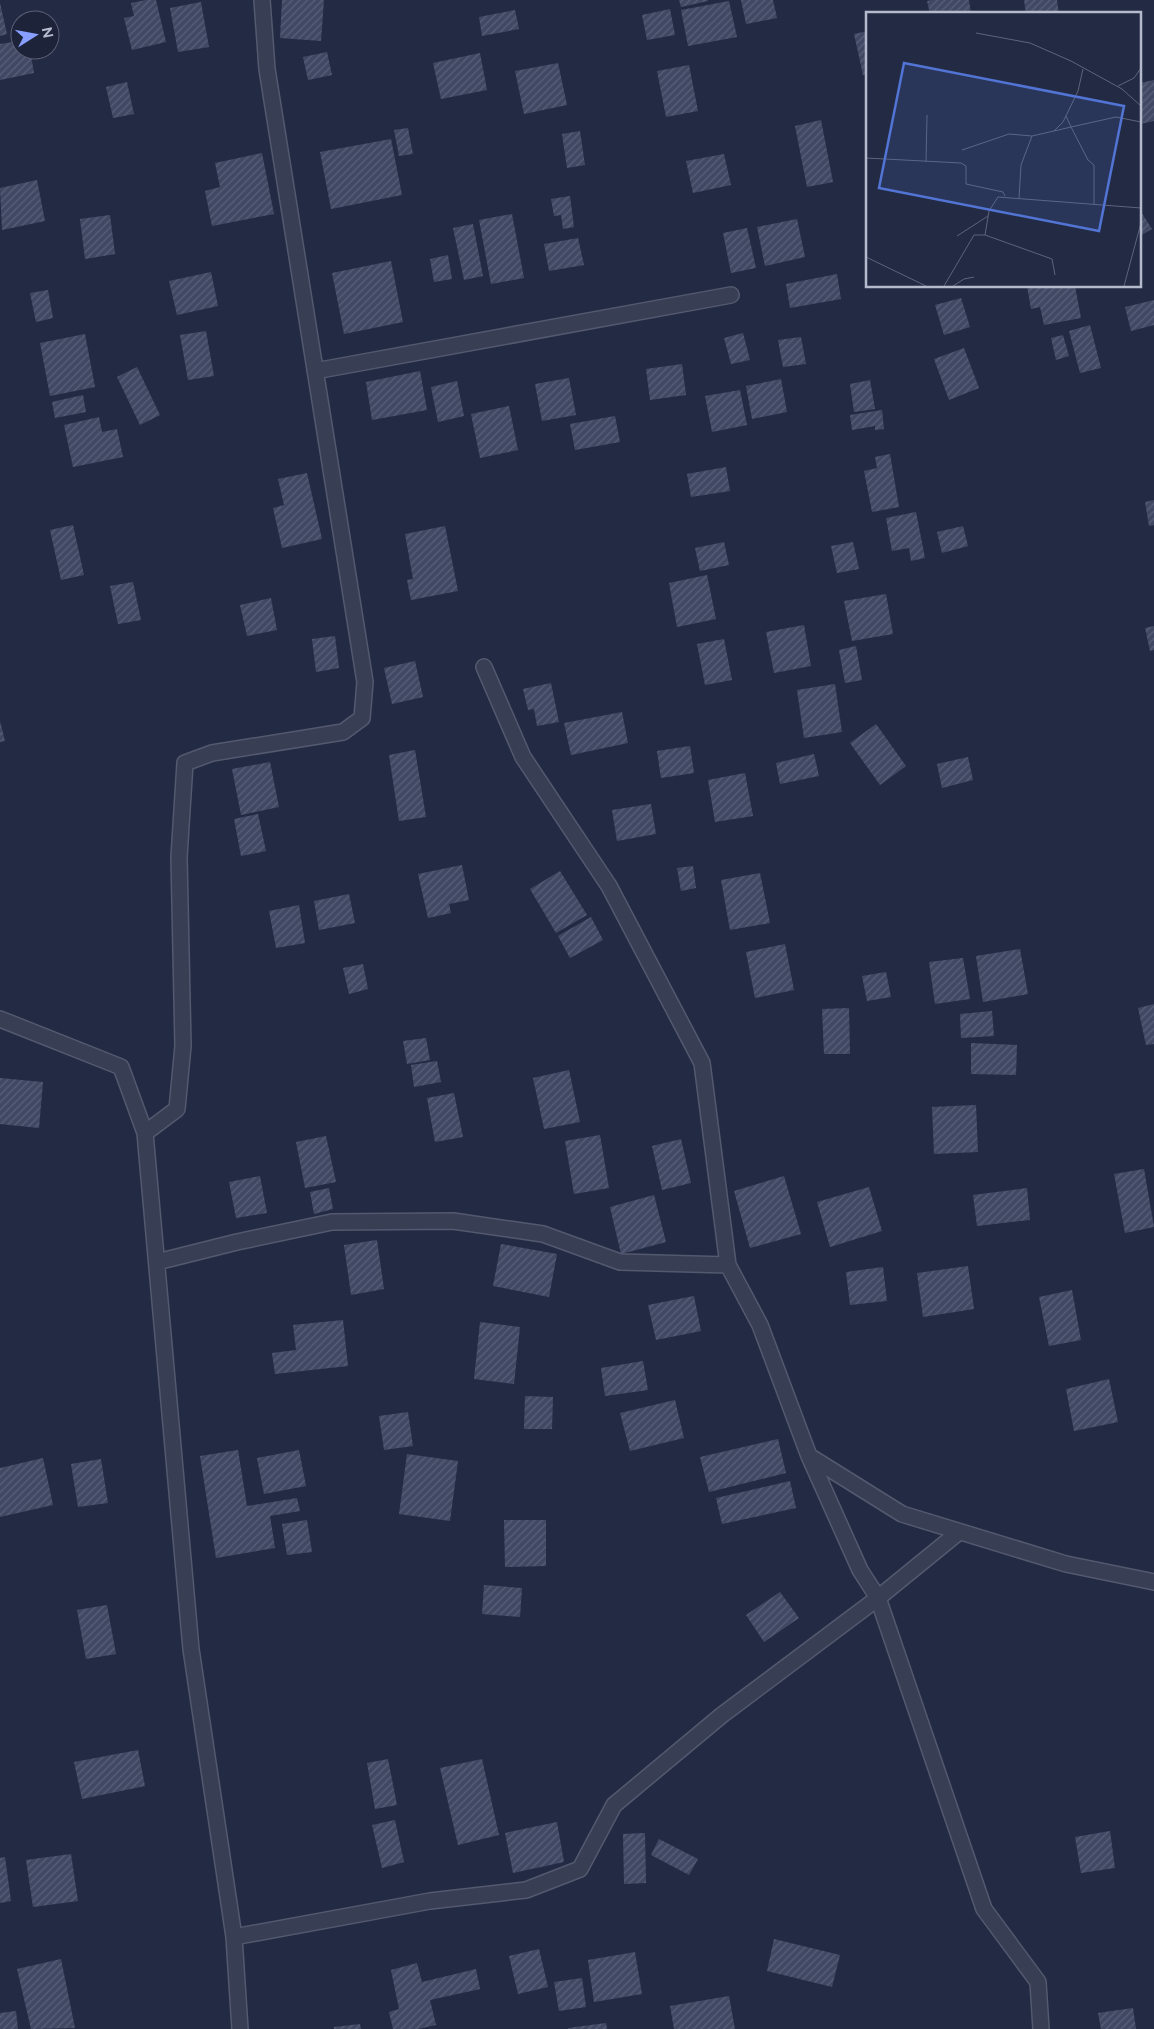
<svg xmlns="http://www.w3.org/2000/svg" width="1154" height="2029" font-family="Raleway,sans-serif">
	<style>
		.building { fill: url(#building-hatch) }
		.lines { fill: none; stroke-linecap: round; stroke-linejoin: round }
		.minor-casing { stroke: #53596e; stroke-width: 18 }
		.minor { stroke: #383e53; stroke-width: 15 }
		.inset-road { fill: none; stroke: #5d647b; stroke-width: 1 }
		.view { fill: #5274d4; fill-opacity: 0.15; stroke: #5274d4; stroke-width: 2.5 }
		.inset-edge { fill: none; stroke: #b5bacd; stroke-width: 2.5 }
	</style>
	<defs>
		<pattern id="building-hatch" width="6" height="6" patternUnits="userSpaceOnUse" patternTransform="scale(1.25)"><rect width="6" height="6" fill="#404864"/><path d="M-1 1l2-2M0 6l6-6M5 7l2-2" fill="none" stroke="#596079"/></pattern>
	</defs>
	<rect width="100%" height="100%" fill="#232b44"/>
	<path class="building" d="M146,0H156L166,42L132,50L124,18L134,16L131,3Z
		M282,0H324L321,41L280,38Z
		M679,0H708V1L681,7Z
		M741,0H773L777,18L746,24Z
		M933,0H969L971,14H930L927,1Z
		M1024,0H1057L1059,14H1026Z
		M729,1L737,37L688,46L681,10Z
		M201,2L209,47L178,52L170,8Z
		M0,3L7,34L0,36Z
		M670,9L675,35L647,40L642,15Z
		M515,10L519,29L482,36L479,17Z
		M868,31V74L863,75L854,34Z
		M20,41V50H30L34,73L0,80V44Z
		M327,52L332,75L308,80L303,57Z
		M480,53L487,90L441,99L433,63Z
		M558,63L567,105L524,114L515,71Z
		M689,65L698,111L666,117L657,71Z
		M1154,80V121L1140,124V83Z
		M127,82L134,114L113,118L106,87Z
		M821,120L833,182L807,187L795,126Z
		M408,128L413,154L399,156L394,130Z
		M580,131L585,165L567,168L562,134Z
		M391,139L402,195L331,209L320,152Z
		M262,153L274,214L212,226L205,191L220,187L215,163Z
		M724,154L731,185L693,193L686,161Z
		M37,180L45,221L2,230L0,188Z
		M570,196L574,227L563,229L561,215L554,216L551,199Z
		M1140,210L1152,229L1140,236Z
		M512,214L524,278L491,284L479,220Z
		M110,215L115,254L85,259L80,219Z
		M797,219L805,257L765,266L757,227Z
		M473,224L483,276L464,280L453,228Z
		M747,228L756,268L731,273L723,233Z
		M578,238L584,265L549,271L544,244Z
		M448,255L452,279L434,282L430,259Z
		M391,261L403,322L344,334L332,273Z
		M211,272L218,306L177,315L169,281Z
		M837,274L841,299L790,308L786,284Z
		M1027,286H1075L1081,318L1044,325L1040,307L1031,309Z
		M48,290L53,318L36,322L30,293Z
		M961,298L970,327L944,335L935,305Z
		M1154,300V325L1131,331L1125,307Z
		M1090,325L1101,368L1080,373L1069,331Z
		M206,331L214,376L188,380L180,335Z
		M743,333L750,360L731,364L724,338Z
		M85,334L95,387L50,396L40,343Z
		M1063,335L1069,356L1056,360L1051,338Z
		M801,337L806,364L783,367L778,340Z
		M964,348L979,388L949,400L934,359Z
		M682,364L686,395L650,400L646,369Z
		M137,367L160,415L140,425L117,377Z
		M420,371L427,410L372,420L366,382Z
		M569,378L576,415L542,421L535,384Z
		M781,379L787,412L752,419L746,386Z
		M870,380L875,409L854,412L850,384Z
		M457,381L464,416L438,422L431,387Z
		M740,390L747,425L712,432L705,396Z
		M83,395L86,412L55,418L52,402Z
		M509,406L518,450L480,458L471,414Z
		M882,410L884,429L875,430V426L852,430L850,415Z
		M615,416L620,442L575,450L570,424Z
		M99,417L102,432L117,429L123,457L73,467L64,425Z
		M890,454L899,507L872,512L864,471L877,468L875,457Z
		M726,467L730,491L691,497L687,474Z
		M307,473L322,539L282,548L273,508L284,505L278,479Z
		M1154,500V525L1149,526L1145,502Z
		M916,512L925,558L911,561L909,548L892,551L886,518Z
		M73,525L84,575L61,580L50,530Z
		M445,526L458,591L411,600L407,580L413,579L405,534Z
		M963,526L968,546L942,553L937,532Z
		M724,542L729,565L700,571L695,548Z
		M853,542L859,569L837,573L831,546Z
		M707,575L716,619L677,627L669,583Z
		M133,582L141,620L118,624L110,586Z
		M886,594L893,634L852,641L844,601Z
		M271,598L277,630L247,636L240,605Z
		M804,625L811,666L774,673L766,632Z
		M1154,626V650L1150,651L1145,628Z
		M335,636L339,668L316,672L312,639Z
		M724,639L732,680L705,685L697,644Z
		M856,646L862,680L845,683L839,650Z
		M415,661L423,697L392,704L384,668Z
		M551,683L559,722L537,726L534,709L528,710L523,689Z
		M835,684L842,732L804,738L797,690Z
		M622,712L628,743L571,755L564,723Z
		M0,721L5,741L0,742Z
		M876,724L906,766L880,785L850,743Z
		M690,746L694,773L661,778L657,751Z
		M415,750L426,817L399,821L389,755Z
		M814,754L819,776L780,784L776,763Z
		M968,757L973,780L942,788L937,764Z
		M270,762L279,807L241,815L232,769Z
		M745,773L753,816L715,822L708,780Z
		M651,804L656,834L617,841L612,810Z
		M258,814L266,851L241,856L234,819Z
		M462,865L469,900L449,904L451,913L428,918L418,874Z
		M693,866L696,888L681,891L677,868Z
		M560,871L587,915L556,933L530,889Z
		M760,873L770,923L730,930L721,880Z
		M349,894L355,923L319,930L314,901Z
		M299,905L305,943L276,948L269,911Z
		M591,917L603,940L570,958L558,936Z
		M785,944L794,990L755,998L746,952Z
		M1020,949L1028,994L983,1002L976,956Z
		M963,958L970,999L935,1004L929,962Z
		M363,964L368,989L349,994L343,968Z
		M886,972L891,997L867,1001L862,976Z
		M1154,1004V1044L1146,1045L1138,1008Z
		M849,1008L850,1054H824L822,1009Z
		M992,1011L994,1036L961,1038L960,1014Z
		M426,1038L430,1060L407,1064L403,1041Z
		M971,1043L1017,1045L1016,1075L971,1074Z
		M437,1061L441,1082L414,1087L411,1065Z
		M569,1070L580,1122L544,1129L533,1078Z
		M0,1078L43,1082L39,1128L0,1124Z
		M454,1093L463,1137L435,1142L427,1098Z
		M976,1105L978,1152L934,1154L932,1107Z
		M600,1135L609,1188L574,1194L565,1141Z
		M326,1136L336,1182L305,1188L296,1142Z
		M681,1139L691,1183L662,1190L652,1146Z
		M1144,1169L1154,1227L1125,1233L1114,1174Z
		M260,1176L267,1213L236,1218L229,1182Z
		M784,1176L801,1234L750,1248L734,1191Z
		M869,1187L882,1231L830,1247L817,1202Z
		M329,1188L333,1209L314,1214L310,1192Z
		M1027,1188L1030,1220L977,1226L973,1195Z
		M654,1195L666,1242L621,1254L610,1207Z
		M377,1240L384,1289L351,1295L344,1245Z
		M501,1244L557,1254L549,1297L493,1286Z
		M968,1266L974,1309L923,1317L917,1273Z
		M883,1267L887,1301L850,1305L846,1272Z
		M1072,1290L1081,1340L1049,1346L1039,1297Z
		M694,1296L701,1331L656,1340L648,1305Z
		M343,1320L348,1366L275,1374L272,1353L296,1350L293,1325Z
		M480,1322L520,1327L514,1384L474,1379Z
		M643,1361L648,1390L605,1396L601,1368Z
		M1109,1379L1118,1422L1074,1431L1066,1389Z
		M525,1396L553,1397L552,1429H524Z
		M675,1400L684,1438L630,1451L620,1413Z
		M408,1412L413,1446L384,1450L379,1416Z
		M778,1439L786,1473L709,1492L700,1457Z
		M238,1450L247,1506L297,1498L300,1511L270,1516L275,1548L216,1558L200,1456Z
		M299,1450L306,1486L264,1494L257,1458Z
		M407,1454L458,1461L450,1521L399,1514Z
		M43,1458L53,1505L0,1517V1468Z
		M101,1459L108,1503L78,1507L71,1464Z
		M790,1481L796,1508L722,1524L716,1498Z
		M307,1520L312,1552L287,1555L282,1524Z
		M504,1520H546V1566L505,1567Z
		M484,1585L522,1588L520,1617L482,1614Z
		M780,1592L799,1618L764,1642L746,1615Z
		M107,1605L116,1654L86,1659L77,1610Z
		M138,1750L145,1786L82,1799L74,1762Z
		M388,1759L397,1805L375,1809L367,1763Z
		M482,1759L499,1835L458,1845L440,1768Z
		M395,1820L404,1862L382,1868L372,1825Z
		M557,1822L564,1862L513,1873L505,1833Z
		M1110,1831L1115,1868L1081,1873L1075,1837Z
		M645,1833L646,1883L624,1884L623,1834Z
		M659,1839L698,1859L689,1875L651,1855Z
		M71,1854L78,1901L33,1907L26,1860Z
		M5,1857L11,1901L0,1903V1858Z
		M774,1939L840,1955L832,1987L767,1971Z
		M539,1949L548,1987L518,1994L509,1956Z
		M635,1952L642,1994L594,2002L588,1960Z
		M61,1959L75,2028L31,2029L17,1969Z
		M417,1963L422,1982L476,1969L480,1989L430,2000L436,2025L418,2029H393L389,2012L399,2009L391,1970Z
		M582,1978L586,2007L559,2011L554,1982Z
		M729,1996L735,2029H674L670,2006Z
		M1133,2008L1136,2029H1101L1098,2013Z
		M16,2011L18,2029H0V2013Z
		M606,2023L607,2029H568V2028Z
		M360,2024L361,2029H334V2027Z"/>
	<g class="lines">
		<g class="minor-casing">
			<path id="minor" d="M315,371L731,295
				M484,667L523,757L609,886L702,1063L728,1265
				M0,1019L121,1067L145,1133L191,1649L234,1937L240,2029
				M145,1133L177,1109L183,1046L179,857L185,763L212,753L343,732L362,718L365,682L267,69L262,0
				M157,1262L237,1242L332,1222L453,1221L543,1234L620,1262L728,1265L760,1325L809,1456L902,1514L1066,1564L1154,1582
				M809,1456L860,1570L878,1598L959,1532
				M234,1937L430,1901L526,1890L580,1869L614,1805L722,1715L878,1598L984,1909L1038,1982L1041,2029"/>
		</g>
		<use href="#minor" class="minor"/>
	</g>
	<g transform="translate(866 12)">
		<rect width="275" height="275" fill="#232b44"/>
		<path class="inset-road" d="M110,21L164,31L205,49L256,77L275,94M252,74L268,66L275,56M188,119L205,115L200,104M96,138L143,122L166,124M0,146L95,151L100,154V172L137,180L139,184M60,150L61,103M153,186L155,153L166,124L188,119L197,110L212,79L217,57M228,192V153L222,148L205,115L250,105L275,110M119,223L186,247L189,263M91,224L122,204M0,245L60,274M78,274L108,223H119L123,199L132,185L275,196M87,274L98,267L108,265M258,274L275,211"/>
		<path class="view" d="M38,51L258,94L233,219L13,176Z"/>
		<rect width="275" height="275" class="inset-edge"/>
	</g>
	<g transform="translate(35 35) rotate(79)"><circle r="24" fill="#1d2339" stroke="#5a5f74"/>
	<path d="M0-4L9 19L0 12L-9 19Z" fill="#889fff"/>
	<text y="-8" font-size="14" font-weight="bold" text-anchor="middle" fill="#b5bacd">N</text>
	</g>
</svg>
